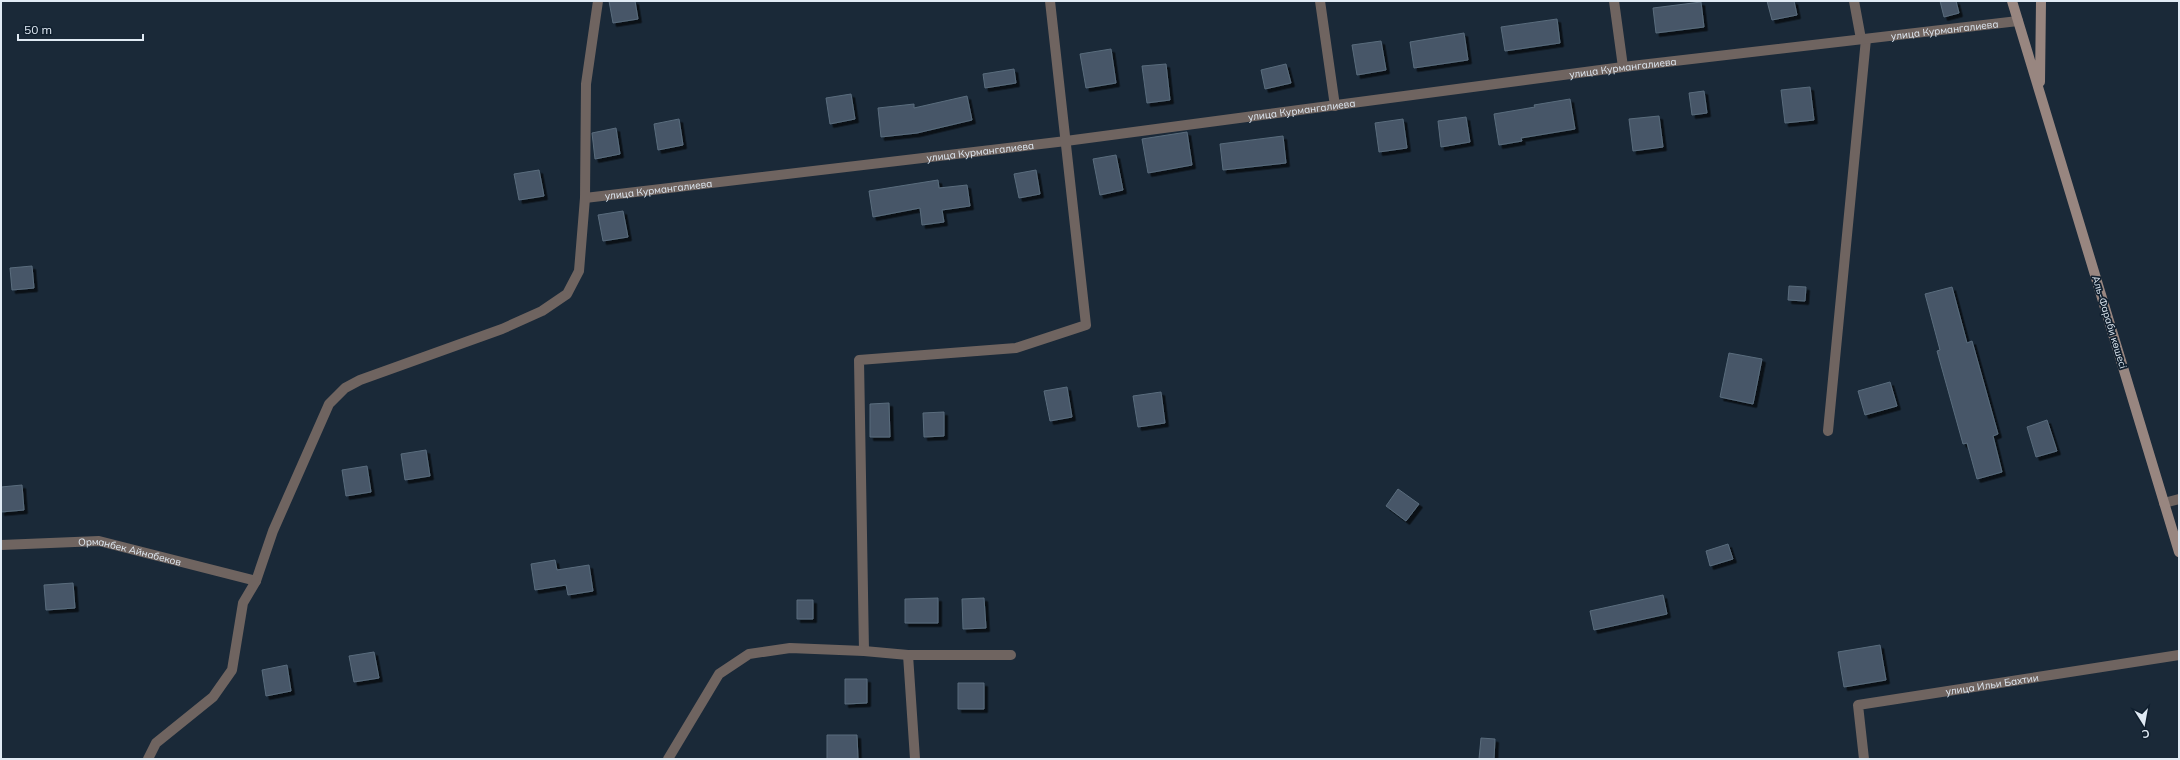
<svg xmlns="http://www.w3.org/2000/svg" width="2180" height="760" font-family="Mulish,sans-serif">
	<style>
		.building { fill: #465768; stroke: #5a6c7d; filter: url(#shadow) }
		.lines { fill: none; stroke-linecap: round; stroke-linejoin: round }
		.lane { stroke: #6f6460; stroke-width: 10 }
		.street { stroke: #6f6460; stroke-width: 10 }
		.secondary { stroke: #988680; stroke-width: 10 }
		.labels { text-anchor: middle; stroke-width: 3.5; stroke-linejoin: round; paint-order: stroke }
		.street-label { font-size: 10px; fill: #e0eaf4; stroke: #101f2e }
	</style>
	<defs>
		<filter id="shadow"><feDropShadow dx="3.5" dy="3.5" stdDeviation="0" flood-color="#0009"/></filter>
	</defs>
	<rect width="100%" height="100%" fill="#1a2938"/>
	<path class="building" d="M609,1H635L638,19L613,23Z
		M1767,1H1794L1797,15L1772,20Z
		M1940,1H1956L1959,13L1944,17Z
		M1701,2L1704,27L1656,33L1653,8Z
		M1557,19L1560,43L1505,51L1501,27Z
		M1464,33L1468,60L1414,68L1410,42Z
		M1381,41L1386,70L1357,75L1352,45Z
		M1111,49L1116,83L1086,88L1080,54Z
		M1166,64L1170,100L1147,103L1142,66Z
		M1286,64L1291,83L1265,89L1261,70Z
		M1014,69L1016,83L985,88L983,74Z
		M1810,87L1814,120L1785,123L1781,90Z
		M1704,91L1707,113L1692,115L1689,93Z
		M851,94L855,119L830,124L826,98Z
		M967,96L972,120L917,133L881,137L878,108L914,104V108Z
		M1570,99L1575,129L1521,138L1522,141L1499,145L1494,114L1535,107L1534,105Z
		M1659,116L1663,147L1633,151L1629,119Z
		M1466,117L1470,142L1441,147L1438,121Z
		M679,119L683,145L658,150L654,124Z
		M1403,119L1407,148L1379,152L1375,123Z
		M616,128L620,154L595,159L592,133Z
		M1187,132L1192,165L1148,173L1142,139Z
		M1283,136L1286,163L1223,170L1220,144Z
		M1116,155L1123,190L1100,195L1093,159Z
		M539,170L544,196L519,200L514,174Z
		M1036,170L1040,194L1019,198L1014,174Z
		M938,180L939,188L967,185L970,206L942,210L944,222L922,225L920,208L873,217L869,191Z
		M623,211L628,237L603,241L598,215Z
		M32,266L34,288L12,290L10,268Z
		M1789,286L1806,287L1805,301L1788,300Z
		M1952,287L1967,343L1972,341L1998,434L1993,436L2002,472L1977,479L1967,443L1963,444L1937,351L1940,350L1925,294Z
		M1729,353L1762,359L1753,404L1720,397Z
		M1890,382L1897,406L1865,415L1858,391Z
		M1067,387L1072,417L1050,421L1044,391Z
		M1161,392L1165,423L1138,427L1133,396Z
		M889,403L890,437H870V404Z
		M944,412V436L924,437L923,413Z
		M2047,420L2057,451L2036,457L2027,427Z
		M426,450L430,476L405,480L401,454Z
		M367,466L371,492L346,496L342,470Z
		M22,485L24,510L1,512V487Z
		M1398,489L1419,504L1406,521L1386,506Z
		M1728,544L1733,559L1710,566L1706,551Z
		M555,560L557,570L589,565L593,591L568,595L566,585L535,590L531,564Z
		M73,583L75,608L46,610L44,585Z
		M1663,595L1667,614L1594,630L1590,611Z
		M938,598V623H905V599Z
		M984,598L986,628L963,629L962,599Z
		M797,600H813V619H797Z
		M1880,645L1886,680L1844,687L1838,652Z
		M374,652L379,678L354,682L349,656Z
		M287,665L291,691L266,696L262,670Z
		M845,679H867V703L845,704Z
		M958,683H984V709H958Z
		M827,735H857L858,759H827Z
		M1481,738L1495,739L1494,759H1479Z"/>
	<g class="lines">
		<g class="lane">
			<path d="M1828,431L1866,39"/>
			<path d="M2164,503L2179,499"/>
			<path id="s1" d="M1,545L99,541L256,581"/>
		</g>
		<g class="street">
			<path d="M1320,1L1335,106"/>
			<path d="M1614,1L1623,67"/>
			<path d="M1854,1L1861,39"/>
			<path id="s2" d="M585,198L1066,141L1623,67L2018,21"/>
			<path d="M864,651L859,360L1016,348L1086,325L1050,1"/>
			<path d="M908,655L915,759"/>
			<path d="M148,759L156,743L213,697L232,670L243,603L256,581L273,531L329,404L345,388L360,380L502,329L542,311L567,294L579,271L585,198L586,84L598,1"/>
			<path d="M668,759L719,674L749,654L790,648L864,651L908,655H1011"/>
			<path id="s3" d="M1864,759L1858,705L2179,655"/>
		</g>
		<path class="secondary" d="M2012,1L2179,552
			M2040,82L2041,1"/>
	</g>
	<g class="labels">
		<g class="street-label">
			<text dy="4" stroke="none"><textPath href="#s2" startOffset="1370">улица Курмангалиева</textPath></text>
			<text dy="4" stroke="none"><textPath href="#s2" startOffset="1046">улица Курмангалиева</textPath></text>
			<text dy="4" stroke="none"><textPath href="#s2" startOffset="722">улица Курмангалиева</textPath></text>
			<text dy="4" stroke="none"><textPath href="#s2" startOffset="398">улица Курмангалиева</textPath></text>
			<text dy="4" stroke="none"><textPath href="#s2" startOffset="74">улица Курмангалиева</textPath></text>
			<text transform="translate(2110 322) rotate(73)" y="4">Аль-Фараби көшесі</text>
			<text dy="4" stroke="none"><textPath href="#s1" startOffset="130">Орманбек Айнабеков</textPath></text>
			<text dy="4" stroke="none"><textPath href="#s3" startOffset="190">улица Ильи Бахтии</textPath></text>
		</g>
	</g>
	<rect width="2180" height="760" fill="none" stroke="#e0eaf4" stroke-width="4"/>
	<g transform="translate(2144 724) rotate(169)" stroke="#101f2e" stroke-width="3" paint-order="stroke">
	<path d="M0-3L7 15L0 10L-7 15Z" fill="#e0eaf4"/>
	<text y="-6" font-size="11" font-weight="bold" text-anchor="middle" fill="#e0eaf4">С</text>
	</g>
	<path d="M18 34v6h125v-6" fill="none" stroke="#e0eaf4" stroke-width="2"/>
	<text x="24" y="34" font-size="12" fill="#e0eaf4" stroke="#101f2e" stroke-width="3" paint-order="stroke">50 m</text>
</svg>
